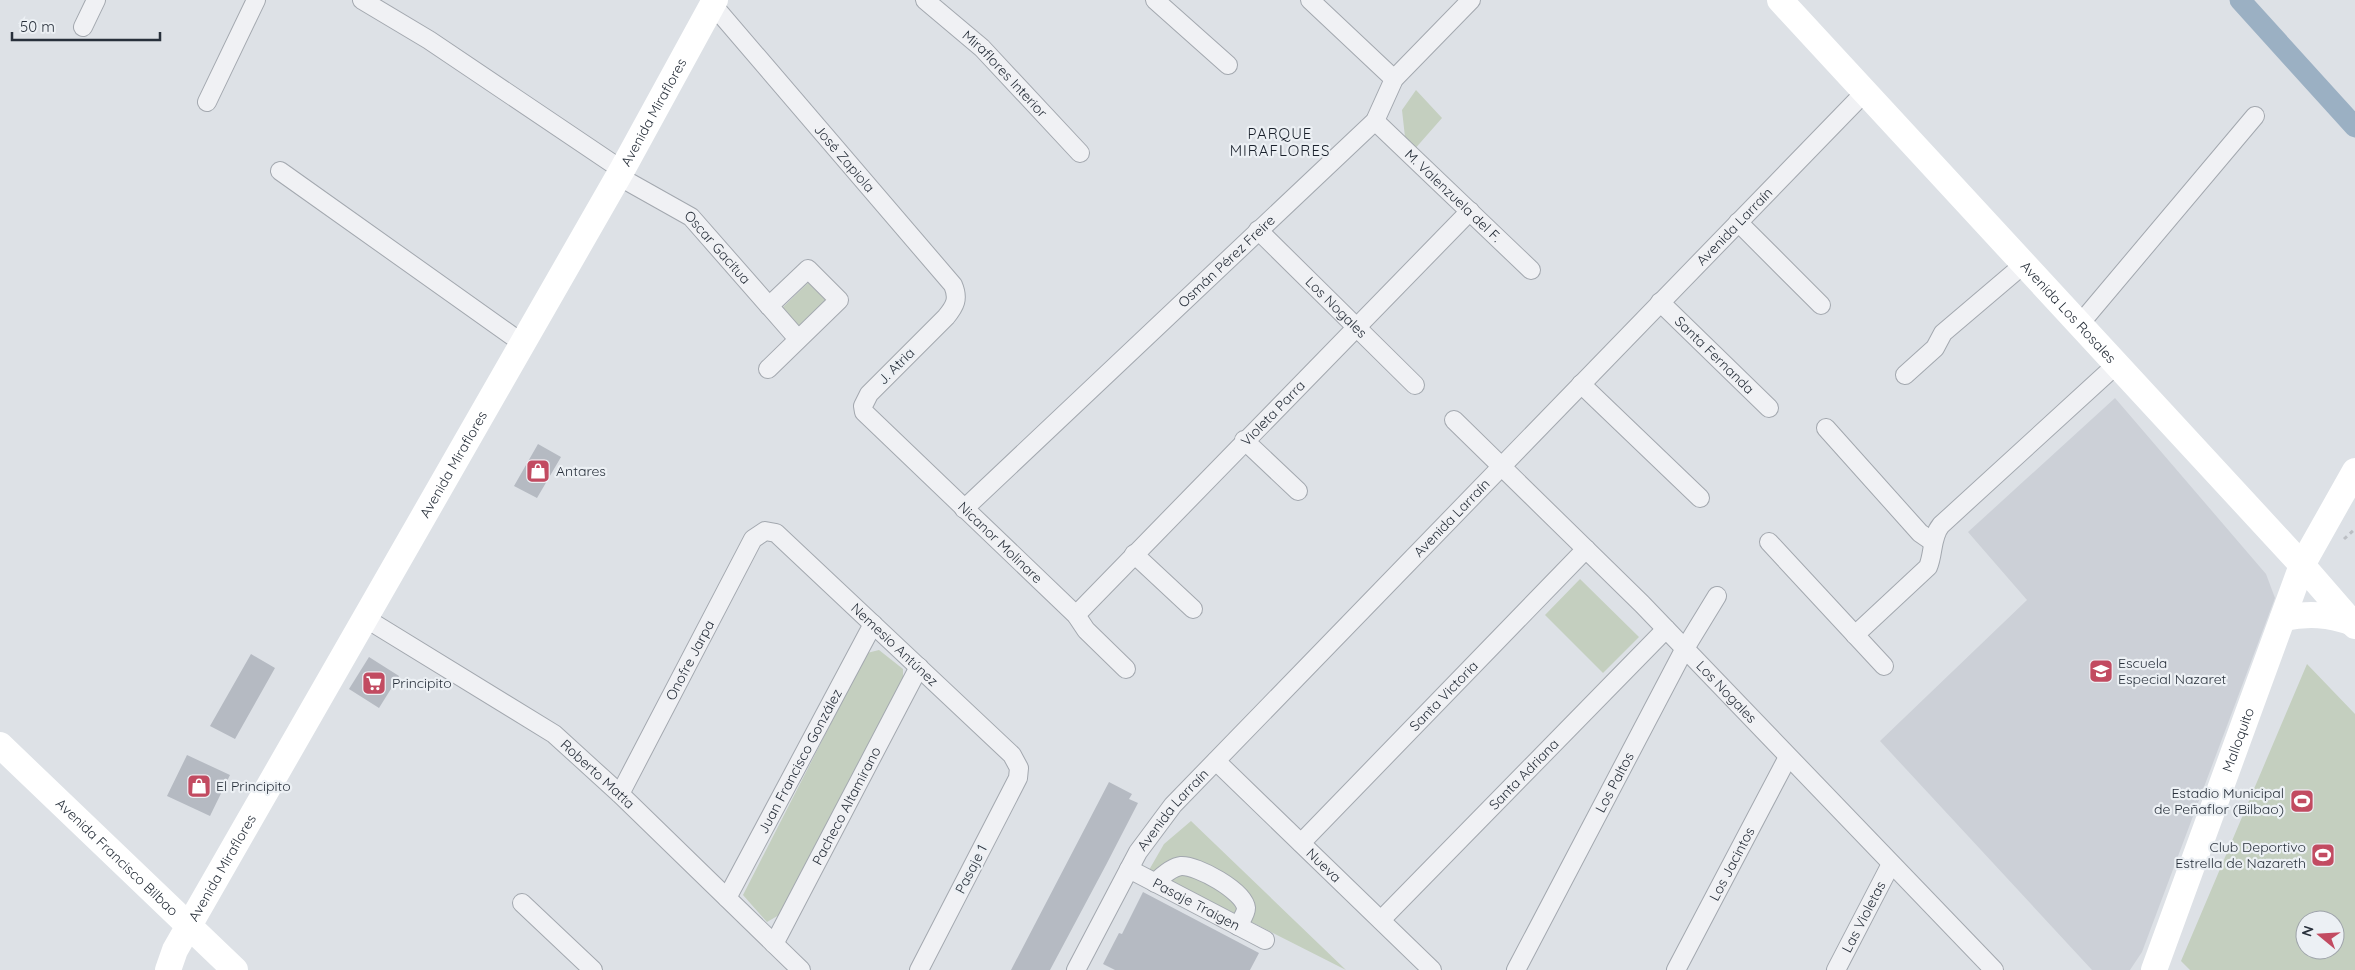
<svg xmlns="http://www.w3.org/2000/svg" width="2355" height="970" font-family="Quicksand,sans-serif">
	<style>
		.built { fill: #ccd0d7 }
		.green { fill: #c4cfbf; fill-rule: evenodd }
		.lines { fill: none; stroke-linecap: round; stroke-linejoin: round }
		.canal { stroke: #9bb0c3; stroke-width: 21 }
		.building { fill: #b5bac2 }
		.street-casing { stroke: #a3a8af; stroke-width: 20 }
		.path { stroke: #bcbfc4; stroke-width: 3; stroke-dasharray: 4 4; stroke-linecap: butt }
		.street { stroke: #f0f1f4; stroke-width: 18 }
		.secondary { stroke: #fff; stroke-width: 26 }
		.labels { text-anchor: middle; stroke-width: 4.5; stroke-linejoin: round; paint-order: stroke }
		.street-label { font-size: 14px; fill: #28303b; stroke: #ecf0f4 }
		.poi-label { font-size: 14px; fill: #28303b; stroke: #ecf0f4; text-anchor: start }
		.neighbourhood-label { font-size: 15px; letter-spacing: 1px; fill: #1a212c; stroke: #ecf0f4 }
	</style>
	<rect width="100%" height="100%" fill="#dde1e6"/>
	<path class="built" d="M2115,398L2266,574L2275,598L2142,952L2130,970H2092L1880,741L2027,600L1968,532Z"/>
	<path class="green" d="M1416,90L1442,118L1413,151L1405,137L1402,110Z
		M811,280L831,299L800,329L781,309Z
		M1580,579L1639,637L1603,673L1545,615Z
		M879,650L903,669V678L779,915L767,922L743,895L867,653Z
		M2307,664L2355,714V970H2190L2181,961ZM2305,920H2335V950H2305Z
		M1191,821L1346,970L1149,870L1164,844Z"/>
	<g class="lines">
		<path class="canal" d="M2240,0L2355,127"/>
	</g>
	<path class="building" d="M538,444L561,457L537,498L514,486Z
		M251,654L275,668L235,739L210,726Z
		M369,657L399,676L379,708L349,689Z
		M187,755L230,775L210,816L167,796Z
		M1109,782L1132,794L1129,799L1138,803L1106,865L1050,970H1011Z
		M1143,892L1259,953L1250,970H1115L1103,964L1119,933L1122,934Z"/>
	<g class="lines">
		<g class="street-casing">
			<g id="street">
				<path d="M362,0L429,40L622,170"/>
				<path id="s1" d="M925,0L982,48L1080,153"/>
				<path d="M1155,0L1228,65"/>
				<path d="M1310,0L1394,79"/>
				<path id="s2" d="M713,5L953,285C959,299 955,306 946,317L869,394L863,406L864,412L1076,615L1086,630L1126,669"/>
				<path d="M83,27L96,0"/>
				<path d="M207,102L256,0"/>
				<path id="s3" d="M1375,121L1531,270"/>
				<path d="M280,171L522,343"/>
				<path id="s4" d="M618,176L691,217L798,339"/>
				<path d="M1738,222L1821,305"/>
				<path id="s5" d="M1258,230L1415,385"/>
				<path id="s6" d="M1660,302L1769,408"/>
				<path d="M2079,325L2255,116"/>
				<path d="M768,369L839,300L808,269L769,306"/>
				<path d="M1905,375L1935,348L1943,333L2023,265"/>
				<path d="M1581,384L1700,498"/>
				<path id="s7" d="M1454,420L1642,604L1994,970"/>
				<path d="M1826,428L1920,533L1933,542"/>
				<path d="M1244,440L1298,491"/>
				<path id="s8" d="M964,509L1375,121L1394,79L1471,0"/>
				<path d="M1769,542L1884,666"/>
				<path d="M1134,554L1193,609"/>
				<path id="s9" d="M1076,615L1470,211"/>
				<path id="s10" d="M365,618L554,734L620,794L801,970"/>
				<path d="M1855,635L1928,567C1934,553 1931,537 1941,525L2116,365"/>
				<path id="s11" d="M1216,761L1432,970"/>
				<path id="s12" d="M620,794L753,539L765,531L776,533L1012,755L1019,768L1018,778L919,970"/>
				<path id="s13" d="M1301,843L1586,549"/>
				<path id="s14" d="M1129,869L1265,940"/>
				<path d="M1155,883C1162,876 1172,867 1181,866C1197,865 1244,891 1246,908C1246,914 1241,920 1238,926"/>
				<path id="s15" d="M727,898L873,624"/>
				<path d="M522,903L593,970"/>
				<path id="s16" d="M1381,920L1666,629"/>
				<path id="s17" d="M774,944L919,667"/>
				<path id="s18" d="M1076,970L1138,852L1173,805L1865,92"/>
				<path id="s19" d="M1516,970L1684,650L1717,596"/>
				<path id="s20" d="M1676,970L1788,757"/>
				<path id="s21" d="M1836,970L1891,864"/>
			</g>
		</g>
		<path class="path" d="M2344,539L2355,529"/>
		<use href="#street" class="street"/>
		<g class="secondary">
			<path id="s22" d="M1780,0L2302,565L2355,626"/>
			<path d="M2283,618C2308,613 2329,614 2353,623"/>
			<path id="s23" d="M0,745L235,970"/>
			<path id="s24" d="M168,970L175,950L622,170L715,0"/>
			<path id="s25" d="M2154,970L2302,565L2355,471"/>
		</g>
	</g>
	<defs>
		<g id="shop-square" transform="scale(1.25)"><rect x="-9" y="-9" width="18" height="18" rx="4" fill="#c24b61" stroke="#ecf0f4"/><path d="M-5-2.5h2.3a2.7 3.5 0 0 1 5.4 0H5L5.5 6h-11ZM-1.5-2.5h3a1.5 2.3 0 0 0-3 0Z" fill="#fff"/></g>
		<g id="school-square" transform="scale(1.25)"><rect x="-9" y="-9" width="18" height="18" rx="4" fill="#c24b61" stroke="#ecf0f4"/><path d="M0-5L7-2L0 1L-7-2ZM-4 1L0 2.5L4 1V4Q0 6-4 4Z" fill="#fff"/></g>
		<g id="supermarket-square" transform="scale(1.25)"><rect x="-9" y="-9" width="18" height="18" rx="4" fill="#c24b61" stroke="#ecf0f4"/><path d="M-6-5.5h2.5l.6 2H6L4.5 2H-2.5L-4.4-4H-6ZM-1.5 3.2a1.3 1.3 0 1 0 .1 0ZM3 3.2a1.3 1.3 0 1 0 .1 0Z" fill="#fff"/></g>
		<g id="stadium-square" transform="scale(1.25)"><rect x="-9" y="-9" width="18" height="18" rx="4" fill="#c24b61" stroke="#ecf0f4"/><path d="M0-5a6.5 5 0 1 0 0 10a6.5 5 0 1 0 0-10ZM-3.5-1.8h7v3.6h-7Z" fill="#fff"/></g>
	</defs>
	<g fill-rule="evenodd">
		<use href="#shop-square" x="538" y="471"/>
		<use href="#school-square" x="2101" y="671"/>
		<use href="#supermarket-square" x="374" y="683"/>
		<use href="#shop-square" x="199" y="786"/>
		<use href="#stadium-square" x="2302" y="801"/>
		<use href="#stadium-square" x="2323" y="855"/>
	</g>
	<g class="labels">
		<g class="street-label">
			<text dy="5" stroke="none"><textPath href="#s1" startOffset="109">Miraflores Interior</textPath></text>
			<text dy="5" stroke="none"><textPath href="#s24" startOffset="986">Avenida Miraflores</textPath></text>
			<text dy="5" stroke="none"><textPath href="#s2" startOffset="202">José Zapiola</textPath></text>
			<text dy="5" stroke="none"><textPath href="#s3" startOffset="108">M. Valenzuela del F.</textPath></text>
			<text dy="5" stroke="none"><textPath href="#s18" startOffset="998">Avenida Larraín</textPath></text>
			<text dy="5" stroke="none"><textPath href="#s4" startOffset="124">Oscar Gacitua</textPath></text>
			<text dy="5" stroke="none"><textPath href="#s8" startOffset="361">Osmán Pérez Freire</textPath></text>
			<text dy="5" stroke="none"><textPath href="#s5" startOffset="110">Los Nogales</textPath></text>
			<text dy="5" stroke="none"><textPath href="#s22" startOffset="425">Avenida Los Rosales</textPath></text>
			<text dy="5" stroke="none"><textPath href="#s6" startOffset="76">Santa Fernanda</textPath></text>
			<text transform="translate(896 366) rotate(-45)" y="5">J. Atria</text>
			<text dy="5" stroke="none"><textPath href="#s9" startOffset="282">Violeta Parra</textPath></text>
			<text dy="5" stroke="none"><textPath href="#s24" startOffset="581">Avenida Miraflores</textPath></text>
			<text dy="5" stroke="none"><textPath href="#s18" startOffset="592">Avenida Larraín</textPath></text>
			<text dy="5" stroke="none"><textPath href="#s2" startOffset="721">Nicanor Molinare</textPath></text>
			<text dy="5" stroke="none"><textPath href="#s12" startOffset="476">Nemesio Antúnez</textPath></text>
			<text dy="5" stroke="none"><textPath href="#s12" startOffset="151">Onofre Jarpa</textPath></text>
			<text dy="5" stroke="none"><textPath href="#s7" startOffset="385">Los Nogales</textPath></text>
			<text dy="5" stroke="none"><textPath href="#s13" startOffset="205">Santa Victoria</textPath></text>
			<text dy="5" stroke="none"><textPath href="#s25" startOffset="245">Malloquito</textPath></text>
			<text dy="5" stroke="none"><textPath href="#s15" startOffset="155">Juan Francisco González</textPath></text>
			<text dy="5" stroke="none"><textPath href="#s10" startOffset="281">Roberto Matta</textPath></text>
			<text dy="5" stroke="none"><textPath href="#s16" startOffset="204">Santa Adriana</textPath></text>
			<text dy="5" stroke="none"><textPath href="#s19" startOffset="212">Los Paltos</textPath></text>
			<text dy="5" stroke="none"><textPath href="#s17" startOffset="156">Pacheco Altamirano</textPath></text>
			<text dy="5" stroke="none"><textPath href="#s18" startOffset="188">Avenida Larraín</textPath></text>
			<text dy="5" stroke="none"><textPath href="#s23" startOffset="162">Avenida Francisco Bilbao</textPath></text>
			<text dy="5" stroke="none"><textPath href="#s20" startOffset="120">Los Jacintos</textPath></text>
			<text dy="5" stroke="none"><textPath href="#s11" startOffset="150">Nueva</textPath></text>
			<text dy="5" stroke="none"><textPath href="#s24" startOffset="116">Avenida Miraflores</textPath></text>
			<text transform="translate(971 869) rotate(-63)" y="5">Pasaje 1</text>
			<text dy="5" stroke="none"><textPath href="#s14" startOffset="76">Pasaje Traigen</textPath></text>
			<text dy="5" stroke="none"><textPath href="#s21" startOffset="60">Las Violetas</textPath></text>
		</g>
		<g class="poi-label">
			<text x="556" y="476">Antares</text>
			<text x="2118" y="668">Escuela<tspan x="2118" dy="16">Especial Nazaret</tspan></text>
			<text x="392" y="688">Principito</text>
			<text x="216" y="791">El Principito</text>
			<text x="2284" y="798" text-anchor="end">Estadio Municipal<tspan x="2284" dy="16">de Peñaflor (Bilbao)</tspan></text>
			<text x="2306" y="852" text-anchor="end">Club Deportivo<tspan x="2306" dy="16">Estrella de Nazareth</tspan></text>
		</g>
		<g class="neighbourhood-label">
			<text x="1280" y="139">PARQUE<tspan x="1280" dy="17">MIRAFLORES</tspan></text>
		</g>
	</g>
	<g transform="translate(2320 935) rotate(288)"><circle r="24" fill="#ecf0f4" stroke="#9ea3aa"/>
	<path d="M0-4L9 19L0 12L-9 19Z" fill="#c24b61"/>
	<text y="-8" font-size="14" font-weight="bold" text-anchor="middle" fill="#28303b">N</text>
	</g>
	<path d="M12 32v8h148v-8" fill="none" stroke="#28303b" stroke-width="2.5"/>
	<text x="20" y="32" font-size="15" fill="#28303b" stroke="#ecf0f4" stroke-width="4" paint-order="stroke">50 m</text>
</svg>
